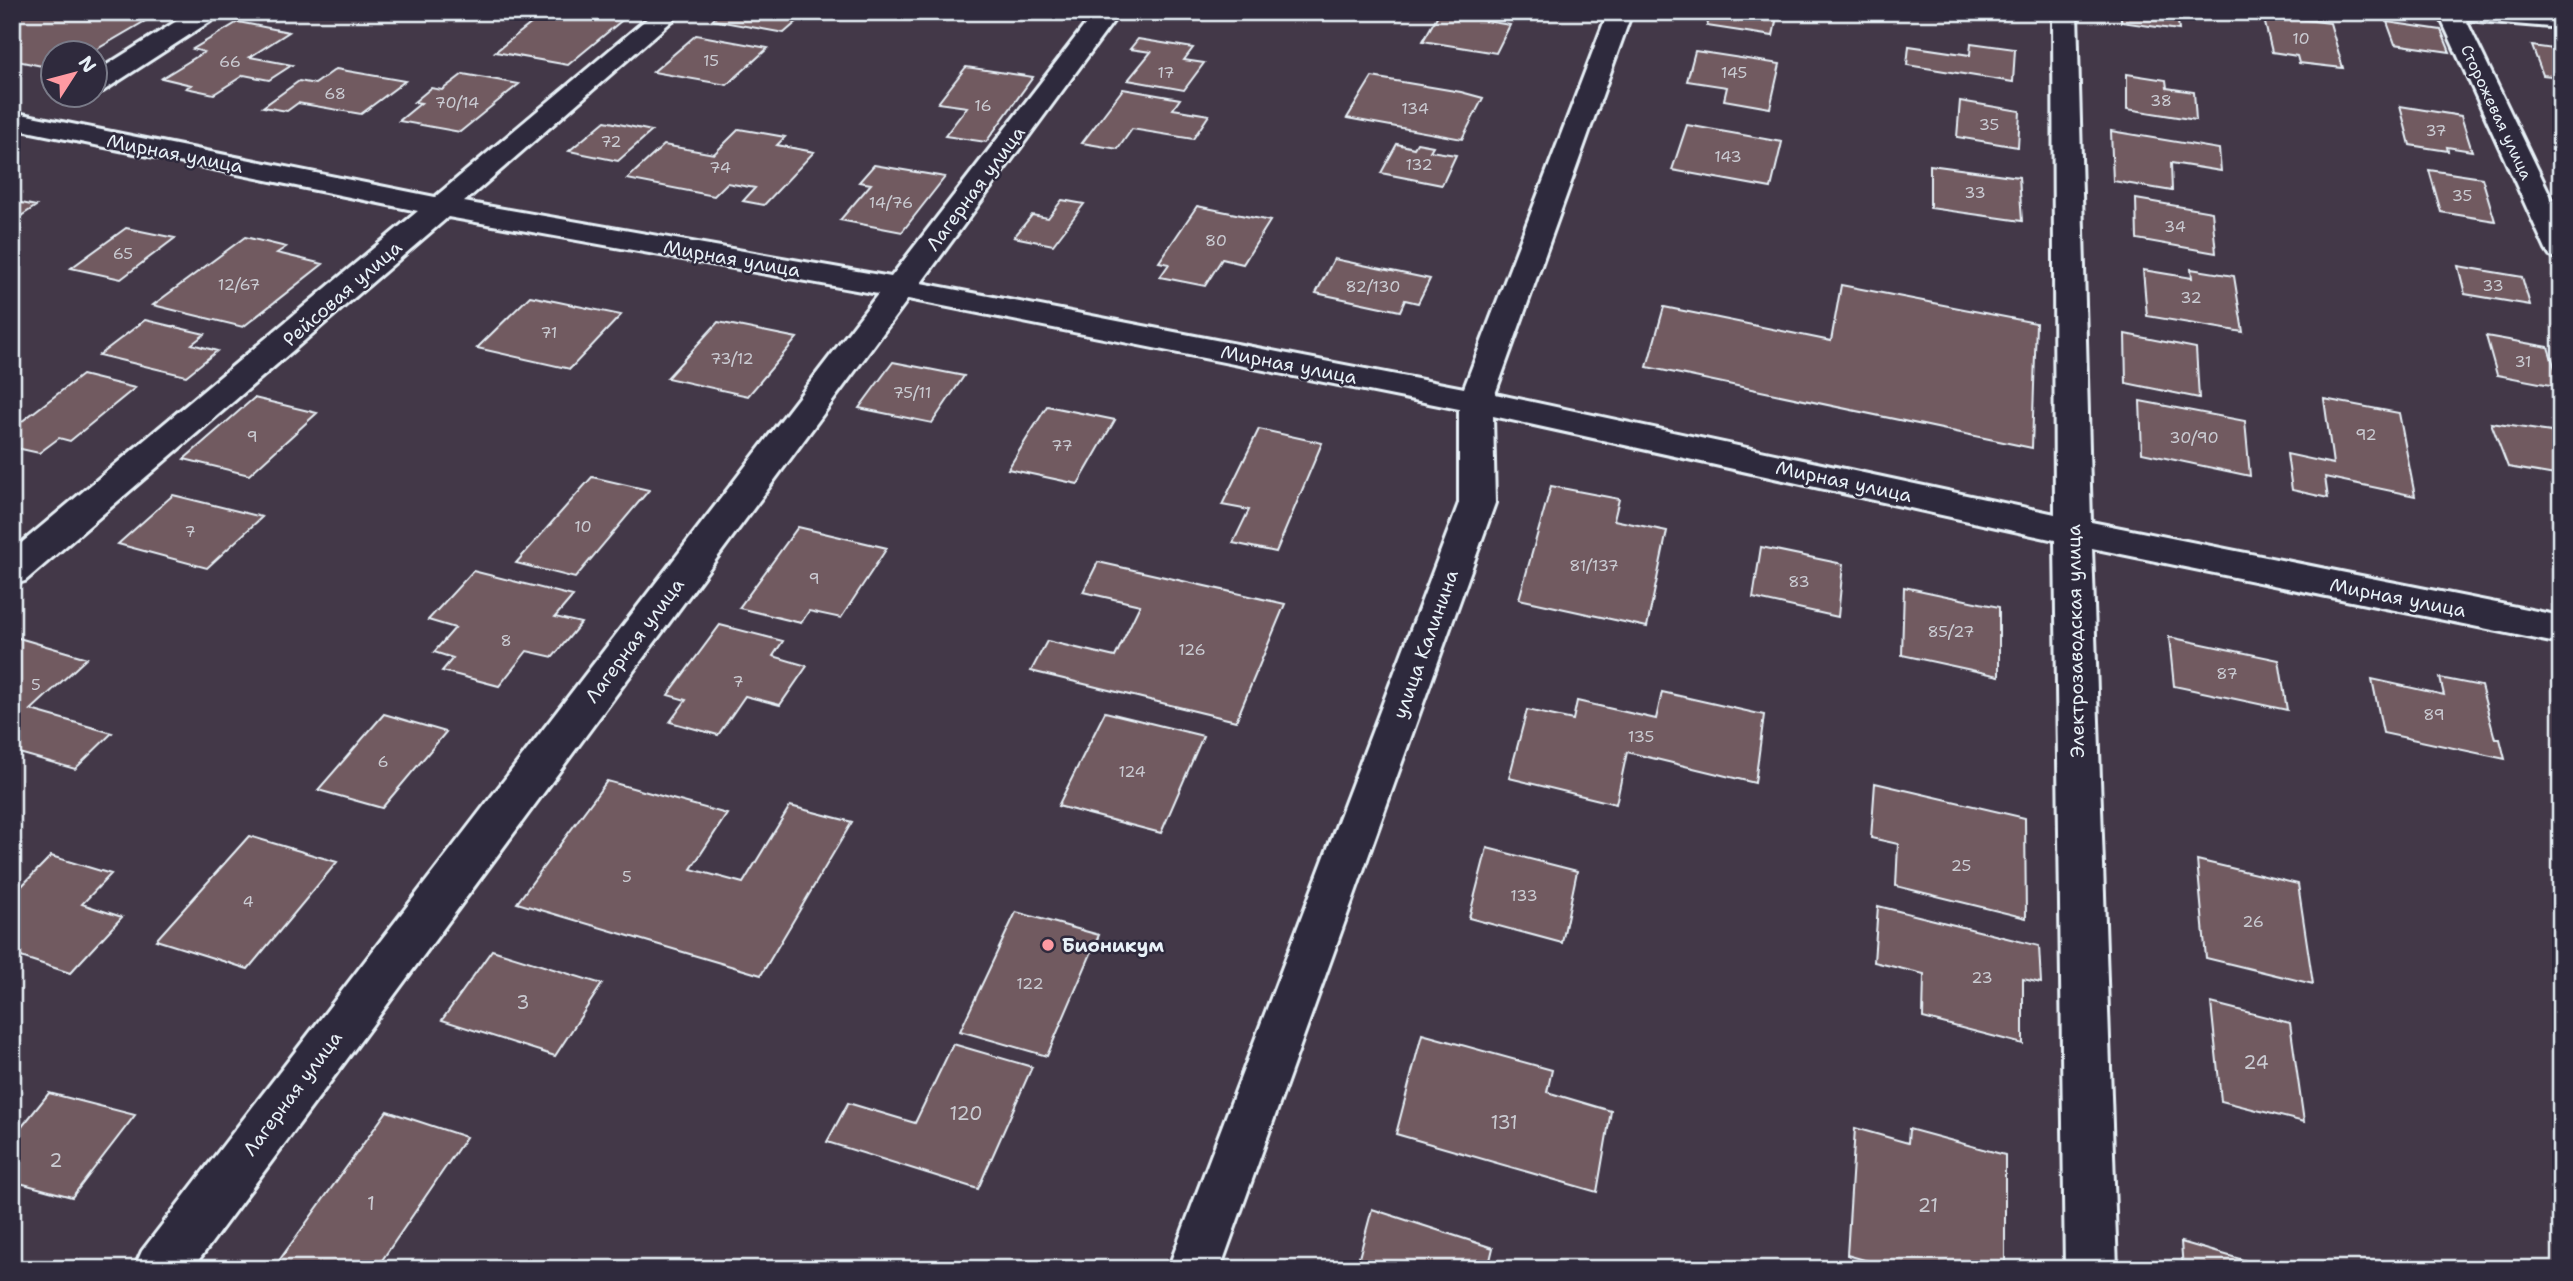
<svg xmlns="http://www.w3.org/2000/svg" width="2573" height="1281" font-family="'Shantell Sans',sans-serif">
	<style>
		.building { fill: #715a61; stroke: #e8f1f8; stroke-width: 2 }
		.lines { fill: none; stroke-linecap: round; stroke-linejoin: round }
		.minor-casing { stroke: #e8f1f8; stroke-width: 6 }
		.minor { fill: #2f2a3d; fill-rule: evenodd }
		.poi-dot { fill: #ff9aa2; stroke: #2f2a3d; stroke-width: 2.5 }
		.labels { text-anchor: middle; stroke-width: 5; stroke-linejoin: round; paint-order: stroke }
		.number-label { font-size: 16px; fill: #cacbd2 }
		.far-street-label { font-size: 16px; fill: #e8f1f8; stroke: #2f2a3d }
		.street-label { font-size: 19px; fill: #e8f1f8; stroke: #2f2a3d }
		.poi-label { font-size: 19px; font-weight: bold; fill: #e8f1f8; stroke: #2f2a3d; text-anchor: start }
		.near-number-label { font-size: 19px; fill: #cacbd2 }
	</style>
	<rect width="100%" height="100%" fill="#433848"/>
	<filter id="ink" filterUnits="userSpaceOnUse"><feTurbulence type="fractalNoise" baseFrequency=".0143" numOctaves="2"/><feDisplacementMap in="SourceGraphic" scale="14" xChannelSelector="R" yChannelSelector="G"/><feConvolveMatrix kernelMatrix="1 2 1 2 8 2 1 2 1" color-interpolation-filters="sRGB"/></filter>
	<g filter="url(#ink)">
		<path class="building" d="M17,12H126L152,17L92,52H52V68L12,60V15Z
			M546,12H632L568,65L495,52Z
			M721,12H808L784,33L712,20Z
			M827,12H880L872,20Z
			M1711,12H1778L1773,36L1707,26Z
			M2121,12H2177L2179,30L2121,22Z
			M1439,13L1510,25L1496,53L1423,41Z
			M2263,15L2330,23L2343,68L2299,63L2297,56L2272,52Z
			M238,22L289,32L250,57L292,65L269,80L244,75L214,94L186,88L191,85L162,78L204,52L193,49Z
			M2387,22L2441,30L2450,52L2395,44Z
			M696,35L768,48L727,85L653,72Z
			M1138,39L1193,48L1184,60L1204,63L1184,90L1128,80L1151,52L1130,49Z
			M1971,43L2015,49L2013,82L1907,65L1909,46L1970,55Z
			M2532,46L2561,50V77L2543,75Z
			M1695,51L1780,64L1770,108L1724,100L1727,87L1687,81Z
			M966,67L1033,77L986,142L945,136L967,107L938,103Z
			M336,69L405,81L361,114L298,103L287,111L263,107L299,81L315,84Z
			M463,74L519,84L460,132L399,121L421,103L414,102L431,88L442,90Z
			M2127,74L2166,80L2167,88L2194,92L2196,120L2127,109Z
			M1372,77L1461,92L1483,98L1462,139L1347,118Z
			M1123,89L1180,99L1173,109L1209,115L1193,139L1132,129L1118,149L1082,143Z
			M1960,101L2020,111L2018,147L1957,137Z
			M2400,106L2461,116L2472,151L2447,147L2448,151L2410,145Z
			M605,121L652,131L618,161L569,151Z
			M1687,125L1782,142L1771,188L1672,170Z
			M739,129L785,137L777,145L814,152L764,205L743,201L755,188L727,183L714,196L627,179L664,145L714,154Z
			M2111,131L2219,149L2221,171L2171,163L2172,191L2113,181Z
			M1417,143L1433,146L1430,151L1456,155L1442,185L1381,173L1397,144L1414,148Z
			M874,165L945,177L902,232L840,220L871,184L859,182Z
			M1930,165L2019,177L2022,221L1930,208Z
			M2429,170L2482,178L2495,221L2441,212Z
			M2136,199L2212,212L2216,253L2137,239Z
			M1062,200L1084,204L1053,245L1014,237L1032,215L1048,218Z
			M12,201L36,206L12,222Z
			M1197,206L1270,221L1243,264L1222,259L1205,286L1160,277L1169,264L1159,262Z
			M126,228L175,238L121,279L71,268Z
			M245,237L286,247L277,253L323,264L243,327L153,305Z
			M1334,259L1430,279L1418,303L1405,300L1400,311L1316,293Z
			M2458,266L2522,277L2530,305L2465,294Z
			M2191,269L2234,276L2243,332L2147,316L2143,270L2192,278Z
			M1841,285L2036,323L2032,448L1647,367L1664,307L1831,341Z
			M530,296L621,315L570,369L477,348Z
			M145,320L205,334L192,344L217,351L186,376L99,355Z
			M718,322L797,338L748,396L667,378Z
			M2125,334L2196,348L2199,398L2126,383Z
			M2486,336L2548,347L2561,387L2497,375Z
			M893,362L964,376L932,423L859,408Z
			M82,375L135,388L70,441L59,438L39,453L12,447V429Z
			M254,398L317,413L249,475L184,459Z
			M2324,399L2399,413L2415,496L2325,477L2328,498L2292,490L2287,454L2333,464Z
			M2140,401L2245,421L2250,476L2142,453Z
			M1047,406L1115,420L1078,484L1008,469Z
			M2491,423L2551,432L2558,448L2561,449V476L2508,467Z
			M1259,429L1322,443L1276,552L1233,543L1249,510L1222,505Z
			M592,477L649,490L575,578L516,563Z
			M1551,486L1619,499L1614,520L1667,531L1647,627L1519,599Z
			M173,495L262,517L207,568L118,544Z
			M798,527L887,548L841,618L809,611L801,623L739,608Z
			M1761,547L1843,564L1838,617L1753,598Z
			M1098,562L1285,604L1236,721L1031,671L1047,641L1115,657L1140,605L1083,592Z
			M473,571L573,596L555,617L581,623L553,657L527,651L499,686L442,671L453,658L434,652L455,628L428,620Z
			M1904,587L1999,607V676L1902,655Z
			M720,625L783,641L773,656L807,666L780,705L745,696L718,735L670,722L686,700L668,695Z
			M12,636L87,658L31,710L112,733L75,769L12,751Z
			M2169,637L2279,660L2287,710L2174,686Z
			M2440,678L2481,686L2495,739H2500L2505,759L2383,733L2372,679L2444,695Z
			M1662,692L1764,715L1755,783L1627,752L1616,804L1509,778L1527,710L1573,720L1577,701L1656,719Z
			M1105,712L1203,736L1161,833L1058,806Z
			M384,714L446,732L382,808L318,790Z
			M607,781L727,814L691,869L743,883L790,806L852,822L761,975L517,903Z
			M1875,783L2025,818L2026,918L1896,886L1898,844L1871,838Z
			M249,836L337,862L248,969L156,940Z
			M1487,848L1577,871L1562,943L1469,918Z
			M51,856L111,874L82,904L122,917L70,973L12,954V896Z
			M2197,860L2298,884L2313,984L2206,958Z
			M1878,906L2039,946L2041,983L2023,979V1044L1923,1018L1924,974L1874,962Z
			M1016,912L1099,935L1047,1056L960,1031Z
			M492,950L602,984L555,1056L442,1020Z
			M2211,1003L2290,1023L2304,1122L2221,1101Z
			M1422,1034L1552,1070L1547,1092L1611,1111L1597,1192L1396,1134Z
			M953,1044L1032,1067L978,1189L827,1142L848,1103L915,1123Z
			M49,1093L135,1115L72,1197L12,1181V1139Z
			M387,1111L466,1137L376,1269H273Z
			M1855,1128L1908,1143L1909,1129L2005,1155V1269H1896L1847,1255Z
			M1372,1209L1493,1248L1488,1269H1356Z
			M2181,1242L2254,1263L2255,1269H2183Z"/>
		<g class="lines">
			<g class="minor-casing">
				<path id="minor" d="M191,12H220L217,17L103,91L94,93V73Z
					M655,12H682L464,202L891,277L1095,12H1120L921,283L1464,388L1608,12H1632L1495,394L2055,514L2053,12H2077L2091,522L2561,616V644L2092,548L2117,1269H2065L2055,540L1493,416L1495,503L1220,1269H1168L1459,503V409L908,299L192,1269H134L142,1251L878,294L448,217L25,581L12,585V551L418,211L12,128V112L435,197Z
					M2438,12L2561,13V28L2466,20L2561,218V259L2550,256L2546,250Z"/>
			</g>
			<use href="#minor" class="minor"/>
		</g>
	</g>
	<circle class="poi-dot" cx="1048" cy="945" r="7"/>
	<g class="labels">
		<g class="number-label">
			<text x="2301" y="44">10</text>
			<text x="711" y="66">15</text>
			<text x="230" y="67">66</text>
			<text x="1166" y="78">17</text>
			<text x="1734" y="78">145</text>
			<text x="335" y="99">68</text>
			<text x="2161" y="106">38</text>
			<text x="457" y="108">70/14</text>
			<text x="983" y="111">16</text>
			<text x="1415" y="114">134</text>
			<text x="1989" y="130">35</text>
			<text x="2436" y="136">37</text>
			<text x="611" y="147">72</text>
			<text x="1728" y="162">143</text>
			<text x="1419" y="170">132</text>
			<text x="720" y="173">74</text>
			<text x="1975" y="198">33</text>
			<text x="2462" y="201">35</text>
			<text x="891" y="208">14/76</text>
			<text x="2175" y="232">34</text>
			<text x="1216" y="246">80</text>
			<text x="123" y="259">65</text>
			<text x="239" y="290">12/67</text>
			<text x="2493" y="291">33</text>
			<text x="1373" y="292">82/130</text>
			<text x="2191" y="303">32</text>
			<text x="549" y="338">71</text>
			<text x="732" y="364">73/12</text>
			<text x="2523" y="367">31</text>
			<text x="912" y="398">75/11</text>
			<text x="2366" y="440">92</text>
			<text x="252" y="442">9</text>
			<text x="2194" y="443">30/90</text>
			<text x="1062" y="451">77</text>
			<text x="583" y="532">10</text>
			<text x="190" y="537">7</text>
			<text x="1594" y="571">81/137</text>
			<text x="814" y="584">9</text>
			<text x="1799" y="587">83</text>
			<text x="1951" y="637">85/27</text>
			<text x="506" y="646">8</text>
			<text x="1192" y="655">126</text>
			<text x="2227" y="679">87</text>
			<text x="738" y="687">7</text>
			<text x="36" y="690">5</text>
			<text x="2434" y="720">89</text>
			<text x="1641" y="742">135</text>
			<text x="383" y="767">6</text>
			<text x="1132" y="777">124</text>
			<text x="1961" y="871">25</text>
			<text x="627" y="882">5</text>
			<text x="1524" y="901">133</text>
			<text x="248" y="907">4</text>
			<text x="2253" y="927">26</text>
			<text x="1982" y="983">23</text>
			<text x="1030" y="989">122</text>
		</g>
		<g class="far-street-label">
			<text transform="translate(2497 112) rotate(65)" y="6">Сторожевая улица</text>
		</g>
		<g class="street-label">
			<text transform="translate(175 153) rotate(11)" y="7">Мирная улица</text>
			<text transform="translate(975 188) rotate(-53)" y="7">Лагерная улица</text>
			<text transform="translate(732 258) rotate(10)" y="7">Мирная улица</text>
			<text transform="translate(342 293) rotate(-41)" y="7">Рейсовая улица</text>
			<text transform="translate(1289 364) rotate(11)" y="7">Мирная улица</text>
			<text transform="translate(1844 481) rotate(12)" y="7">Мирная улица</text>
			<text transform="translate(2398 597) rotate(11)" y="7">Мирная улица</text>
			<text transform="translate(634 640) rotate(-53)" y="7">Лагерная улица</text>
			<text transform="translate(2075 641) rotate(-91)" y="7">Электрозаводская улица</text>
			<text transform="translate(1425 644) rotate(-70)" y="7">улица Калинина</text>
			<text transform="translate(292 1093) rotate(-53)" y="7">Лагерная улица</text>
		</g>
		<g class="poi-label">
			<text x="1062" y="952">Бионикум</text>
		</g>
		<g class="near-number-label">
			<text x="523" y="1009">3</text>
			<text x="2256" y="1069">24</text>
			<text x="966" y="1120">120</text>
			<text x="1504" y="1129">131</text>
			<text x="56" y="1167">2</text>
			<text x="371" y="1210">1</text>
			<text x="1928" y="1212">21</text>
		</g>
	</g>
	<rect width="2573" height="1281" fill="none" stroke="#2f2a3d" stroke-width="42"/>
	<rect x="21" y="21" width="2531" height="1239" fill="none" stroke="#e8f1f8" stroke-width="2.5" filter="url(#ink)"/>
	<g transform="translate(74 74) rotate(54)"><circle r="33" fill="#2f2a3d" stroke="#797a88" stroke-width="2"/>
	<path d="M0-5L12 26L0 18L-12 26Z" fill="#ff9aa2"/>
	<text y="-10" font-size="19" font-weight="bold" text-anchor="middle" fill="#e8f1f8">N</text>
	</g>
</svg>
